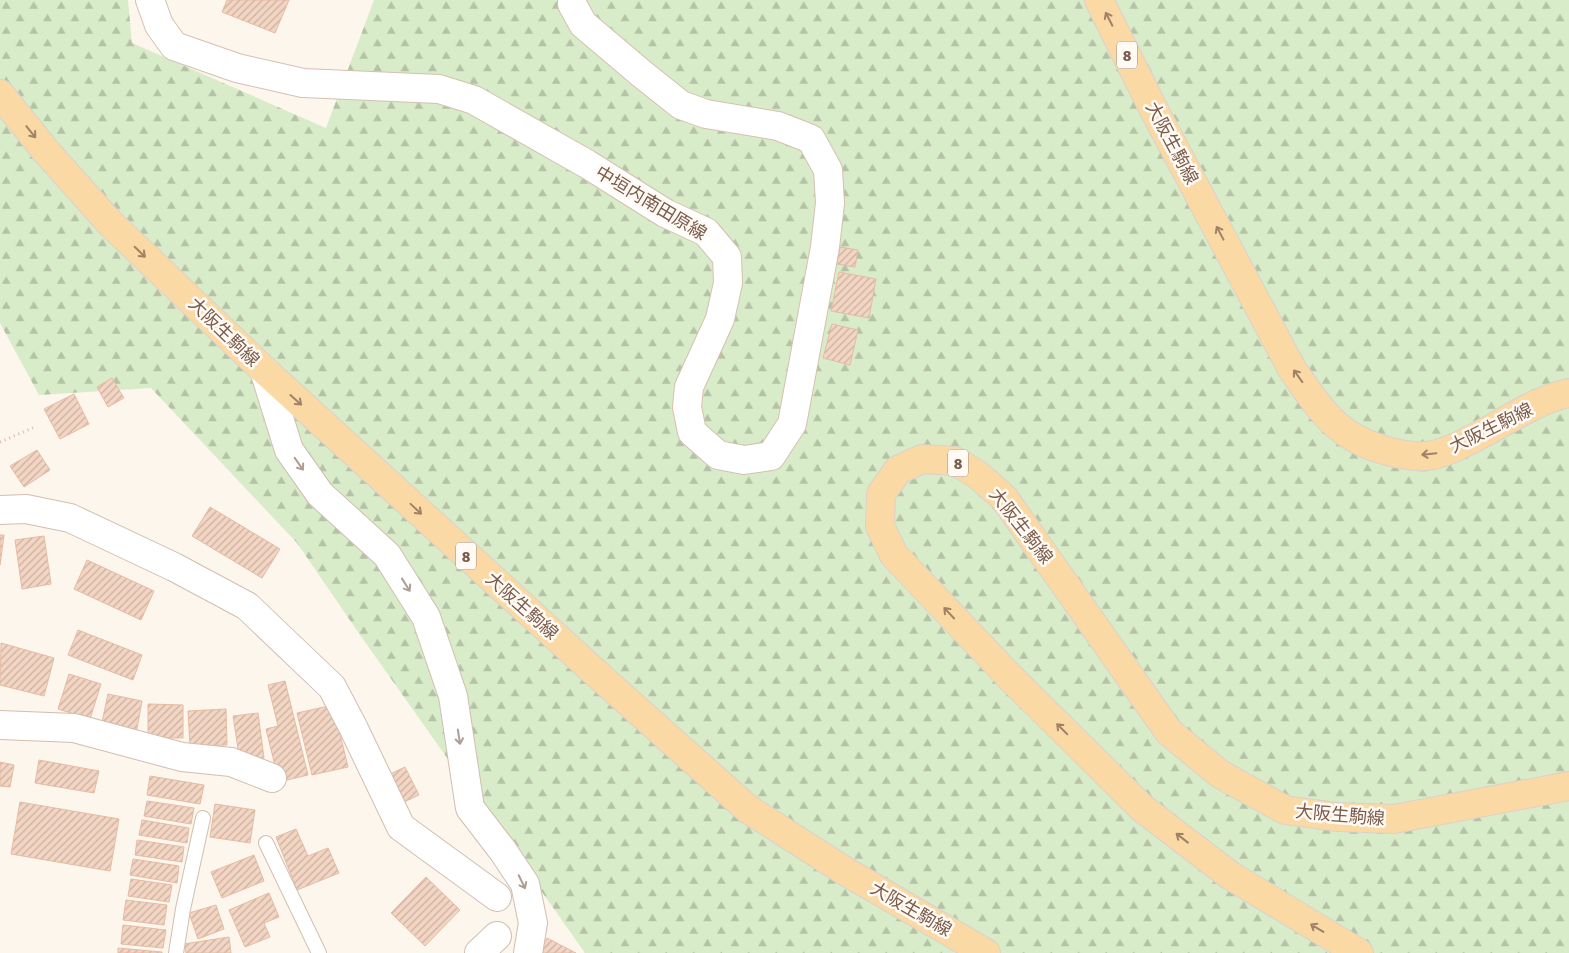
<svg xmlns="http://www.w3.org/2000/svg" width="1569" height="953" font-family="Signika,'Noto Sans JP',sans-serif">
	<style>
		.forest { fill: url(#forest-firs) }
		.building { fill: url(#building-hatch); stroke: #e6bba3 }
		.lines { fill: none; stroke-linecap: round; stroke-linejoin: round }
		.service-casing { stroke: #d1beb0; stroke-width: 16 }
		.minor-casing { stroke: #d1beb0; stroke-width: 30 }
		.secondary-casing { stroke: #d6c0b0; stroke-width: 30 }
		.primary-casing { stroke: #dad1cd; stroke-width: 30 }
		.path { stroke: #d9b8a5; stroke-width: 3; stroke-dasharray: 1 4; stroke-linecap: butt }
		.service { stroke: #fff; stroke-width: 14 }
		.minor { stroke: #fff; stroke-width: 28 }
		.secondary { stroke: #fff; stroke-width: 28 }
		.primary { stroke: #fbd9a5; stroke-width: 28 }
		.oneway { stroke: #a18267 }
		.oneway2 { stroke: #af9d94 }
		.labels { text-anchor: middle; stroke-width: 5; stroke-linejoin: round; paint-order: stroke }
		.shield { fill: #fffaf3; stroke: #a28b7f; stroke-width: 1 }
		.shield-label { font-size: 16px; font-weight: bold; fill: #7a5c4d }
		.street-label { font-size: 18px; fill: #7a5c4d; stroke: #fffaf3 }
	</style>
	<defs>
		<pattern id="forest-firs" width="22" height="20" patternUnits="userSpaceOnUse" patternTransform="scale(1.25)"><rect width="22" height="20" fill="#d8ecc9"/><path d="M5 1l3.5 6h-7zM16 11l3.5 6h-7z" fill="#b4c2a5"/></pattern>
		<pattern id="building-hatch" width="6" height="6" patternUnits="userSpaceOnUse" patternTransform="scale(1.25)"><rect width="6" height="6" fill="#f3d5c3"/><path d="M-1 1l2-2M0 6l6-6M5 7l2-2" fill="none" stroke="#cab0a1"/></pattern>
	</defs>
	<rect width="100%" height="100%" fill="#fdf6ec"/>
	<path class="forest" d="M0,0H128L132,43L326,128L374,0H1569V953H585L358,632L297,543L151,388L39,395L0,323Z"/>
	<path class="building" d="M227,0H289L275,33L222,12Z
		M840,247L858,250L855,267L837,264Z
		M839,272L876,279L869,318L831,311Z
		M832,324L858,330L850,365L823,358Z
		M112,378L124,398L108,407L97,387Z
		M74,394L89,424L60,439L44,409Z
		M37,450L50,470L24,487L10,466Z
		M210,507L280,549L262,578L192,536Z
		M0,535H4L0,565Z
		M44,536L51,584L22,589L15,540Z
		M87,560L154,591L141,620L74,589Z
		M78,630L142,655L133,680L68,655Z
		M1,643L54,658L44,696L0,685Z
		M69,674L101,684L90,719L58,709Z
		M285,681L308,775L279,782L266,729L278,726L268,685Z
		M108,694L142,701L136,734L101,727Z
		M148,704L183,705V738H148Z
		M333,705L348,767L312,775L297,713Z
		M226,709L227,745L190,746L188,711Z
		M258,713L264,758L240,762L233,716Z
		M39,760L99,771L94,793L35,783Z
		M0,762L14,765L10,787L0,786Z
		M405,767L419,795L400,804L386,776Z
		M150,776L204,785L200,804L147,795Z
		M147,801L194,808L191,824L144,816Z
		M20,802L119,819L110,871L11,854Z
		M215,804L255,810L250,843L210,837Z
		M142,820L189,828L187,843L139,835Z
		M296,829L308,856L328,848L339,873L297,890L276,837Z
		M137,840L184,847L182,862L135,855Z
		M254,855L264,881L222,898L211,872Z
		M133,859L179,866L177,883L130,875Z
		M426,877L460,910L425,946L391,913Z
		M131,879L172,885L169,902L128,896Z
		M269,893L279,917L264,923L270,937L245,947L229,910Z
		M126,900L167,905L164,925L123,920Z
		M216,905L224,929L198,939L189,913Z
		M123,925L166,930L163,948L121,944Z
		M229,937L231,953H186L184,944Z
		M547,938L576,953H539Z
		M118,948L162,952V953H118Z"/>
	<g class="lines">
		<g class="service-casing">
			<path id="service" d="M266,843L319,953
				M176,953L183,909L203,818"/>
		</g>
		<g class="minor-casing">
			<path id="minor" d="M264,370L289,450L320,494L387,555L426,617L453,696L470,808L503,851L525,884L533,923L528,953
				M0,510L26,509L70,518L174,567L247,606L332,687L353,727L401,827L497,897
				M0,725L74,728L182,757L231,762L272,778
				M479,953L497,936"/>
		</g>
		<g class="secondary-casing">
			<path id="secondary" d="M150,0L159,25L174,46L237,68L303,83L439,89L474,100L587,164L665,213L706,232L727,257L728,283L720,319L689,387L687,407L692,432L718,455L744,460L771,456L792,424L825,247L830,203L828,170L811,139L778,126L706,114L681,105L642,74L583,24L572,4V0"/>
		</g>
		<g class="primary-casing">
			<path id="primary" d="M1099,0L1154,110L1292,369C1307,390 1323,416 1344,431C1365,447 1407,460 1434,455C1444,452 1457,447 1466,442C1498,427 1534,400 1569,393
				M0,94L45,150L110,223L264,370L597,674L748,809L845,871L986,953
				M1359,953L1231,876L1142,808L1009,676L894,555L880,526L881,494L898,470L922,459L955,461L978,475L1004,498L1169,732L1220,774L1285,810L1337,817L1394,819L1569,786"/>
		</g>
		<path class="path" d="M0,442L35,427"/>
		<use href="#service" class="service"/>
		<use href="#minor" class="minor"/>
		<use href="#secondary" class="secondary"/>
		<use href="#primary" class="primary"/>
	</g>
	<defs><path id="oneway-shaft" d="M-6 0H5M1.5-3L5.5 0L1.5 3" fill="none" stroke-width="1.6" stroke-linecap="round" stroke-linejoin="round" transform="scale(1.25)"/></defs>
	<g class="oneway">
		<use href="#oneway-shaft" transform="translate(1109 19) rotate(-117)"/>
		<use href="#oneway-shaft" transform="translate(31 132) rotate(51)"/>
		<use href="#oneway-shaft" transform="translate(1220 233) rotate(-118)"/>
		<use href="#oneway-shaft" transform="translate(140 252) rotate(44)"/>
		<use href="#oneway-shaft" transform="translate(1298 376) rotate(-126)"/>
		<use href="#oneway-shaft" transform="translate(296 400) rotate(42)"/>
		<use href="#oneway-shaft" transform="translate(1429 454) rotate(174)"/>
		<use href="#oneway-shaft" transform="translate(416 509) rotate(43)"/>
		<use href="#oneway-shaft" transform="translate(949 613) rotate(-133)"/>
		<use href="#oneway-shaft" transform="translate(1062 729) rotate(-135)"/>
		<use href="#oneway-shaft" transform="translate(1182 838) rotate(-142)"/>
		<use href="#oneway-shaft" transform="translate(1317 928) rotate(-149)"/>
	</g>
	<g class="oneway2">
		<use href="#oneway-shaft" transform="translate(299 464) rotate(55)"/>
		<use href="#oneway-shaft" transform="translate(406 585) rotate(58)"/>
		<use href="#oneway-shaft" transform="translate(459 737) rotate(81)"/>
		<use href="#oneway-shaft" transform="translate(522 882) rotate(64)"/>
	</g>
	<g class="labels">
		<g class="shield">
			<rect x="1117" y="41.5" width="20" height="27" rx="4"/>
			<rect x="948" y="449.5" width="20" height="27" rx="4"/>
			<rect x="456" y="542.5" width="20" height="27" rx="4"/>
		</g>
		<g class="shield-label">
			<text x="1127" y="61">8</text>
			<text x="958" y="469">8</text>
			<text x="466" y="562">8</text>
		</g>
		<g class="street-label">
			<text transform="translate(1172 143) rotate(62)" y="6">大阪生駒線</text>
			<text transform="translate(651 203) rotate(31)" y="6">中垣内南田原線</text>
			<text transform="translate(224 332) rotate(44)" y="6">大阪生駒線</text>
			<text transform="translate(1491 428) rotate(-26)" y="6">大阪生駒線</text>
			<text transform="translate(1021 526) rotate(52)" y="6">大阪生駒線</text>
			<text transform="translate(522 606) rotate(42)" y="6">大阪生駒線</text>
			<text transform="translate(1340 815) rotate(5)" y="6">大阪生駒線</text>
			<text transform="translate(911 909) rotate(30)" y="6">大阪生駒線</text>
		</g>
	</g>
</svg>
